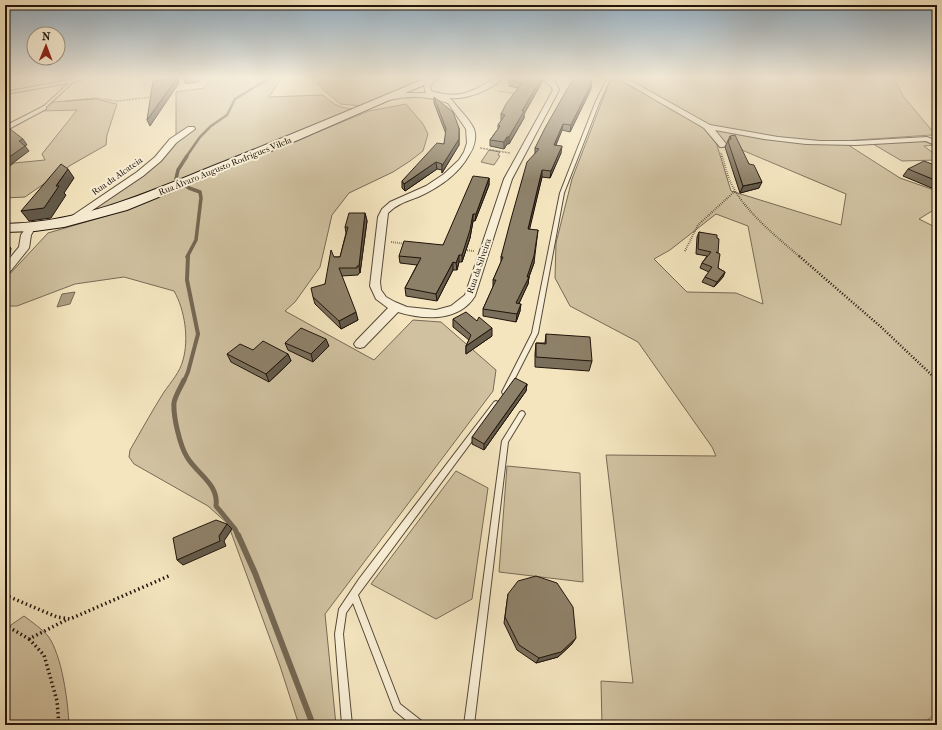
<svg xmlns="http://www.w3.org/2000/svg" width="942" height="730" font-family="'IM FELL French Canon',serif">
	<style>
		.green { fill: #d0c1a0; stroke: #786a56; fill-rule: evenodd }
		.water { fill: #ac9e82; stroke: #746752 }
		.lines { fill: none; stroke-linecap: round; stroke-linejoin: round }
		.stream-far4 { stroke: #746752; stroke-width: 2.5 }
		.stream-far3 { stroke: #746752; stroke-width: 3.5 }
		.stream-far2 { stroke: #746752; stroke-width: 4 }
		.stream-far1 { stroke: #746752; stroke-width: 5 }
		.stream { stroke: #746752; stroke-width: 6 }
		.service-casing { stroke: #554838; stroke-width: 2 }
		.minor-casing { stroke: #554838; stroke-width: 2 }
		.secondary-casing { stroke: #20140b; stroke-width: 2 }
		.path-far3 { stroke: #20140b; stroke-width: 1.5; stroke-dasharray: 0.5 1; stroke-linecap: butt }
		.path-far2 { stroke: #20140b; stroke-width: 2; stroke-dasharray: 0.5 1.5; stroke-linecap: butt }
		.path-far1 { stroke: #20140b; stroke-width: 2.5; stroke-dasharray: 1 2; stroke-linecap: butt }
		.path { stroke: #20140b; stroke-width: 3.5; stroke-dasharray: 1.5 3; stroke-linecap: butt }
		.service { fill: #f8eed5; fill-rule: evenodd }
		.minor { fill: #f8eed5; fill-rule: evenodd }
		.secondary { fill: #f8eed5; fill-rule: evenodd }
		.wall { fill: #7a6f5a; stroke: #20140b }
		.shaded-wall { fill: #635a4a; stroke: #20140b }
		.building { fill: #8e8169; stroke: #20140b }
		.labels { text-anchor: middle; stroke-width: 4; stroke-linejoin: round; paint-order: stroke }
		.far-street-label { font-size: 9px; fill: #20140b; stroke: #f8eed5 }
	</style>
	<rect width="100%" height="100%" fill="#f4e5bf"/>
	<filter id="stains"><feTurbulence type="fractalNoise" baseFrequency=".005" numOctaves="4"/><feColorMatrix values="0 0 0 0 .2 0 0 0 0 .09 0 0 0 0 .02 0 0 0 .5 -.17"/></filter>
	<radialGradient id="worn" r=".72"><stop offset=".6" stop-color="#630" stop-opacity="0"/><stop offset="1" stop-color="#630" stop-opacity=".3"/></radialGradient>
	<path class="green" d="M205,77H282L269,97L323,95C335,106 340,108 356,109L170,185L97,211L93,209L176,143V92L204,88L208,82Z
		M322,77H432L361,106L340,104L317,84Z
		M622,77H893L903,96L934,133H937V139L931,135L842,141L900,178L937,191V208L919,219L937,228V713L921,725H602L601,681L633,683L606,455L716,456L712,447L638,342L570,306L555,278L556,243L572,179L611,78H615L637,90L639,88ZM716,142L730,145L846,194L841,225L731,191ZM716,214L748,226L763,304L736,293L687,292L654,259L670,250Z
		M96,99L117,104L107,135L106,145L71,165L25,197L5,198V170L14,163L45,160L42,154L77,110L41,111L53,102Z
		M406,104L423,124L428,134L423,151L410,161L393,172L349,193L332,215L320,267L295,302L285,311L374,360L413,320L441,322L496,370L493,391L325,614L336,725H299L280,666L228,524L208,506L134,464L129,457L130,450C141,431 152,411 164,392C171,382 180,372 183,360C189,339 185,310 174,291L124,277L75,284L17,306H5V279L48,233L123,211L369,111Z
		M924,141L935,145L924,146L937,156V160L902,161L873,144Z
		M489,150L500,152L498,155L500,156L494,165L481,162Z
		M507,466L580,473L583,582L499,572Z
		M456,471L488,488L472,599L436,619L371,584Z
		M24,616C32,622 42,629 48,636C62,655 68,702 69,725H5V629Z"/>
	<path class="water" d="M75,292L70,304L57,307L62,294Z"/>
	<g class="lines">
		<path class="stream-far4" d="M186,157L200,137L211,126L227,115L235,99L271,77"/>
		<path class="stream-far3" d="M187,156L178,170L176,179L189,188L200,192L201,198L196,240L187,257"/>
		<path class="stream-far2" d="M184,381L188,372L198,334L187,280L188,256"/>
		<path class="stream-far1" d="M184,380C181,387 175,396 174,403C173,416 180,446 187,457C197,474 219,484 216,506L235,529L238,536"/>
		<path class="stream" d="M238,535L255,573L313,725"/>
		<g class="service-casing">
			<path id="service" d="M85,77H92L73,82L44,109H43V107L69,83L5,94V92Z
				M608,77H611L600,101L564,193L538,333L507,394H503L502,392L532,333L560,193L596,101Z
				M496,401L498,402L499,404L498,406L358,595L400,704L423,722L425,725H412L394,710L353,603L346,613L343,634L352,725H342L335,634L339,609L359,579L494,402Z
				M522,411L524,412L525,414L508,442L474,725H464L502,441L520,412Z"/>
		</g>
		<g class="minor-casing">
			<path id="minor" d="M497,77H505C490,90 468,100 449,98L452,100C458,109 469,118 474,129C477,137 474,148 469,155C458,175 438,188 418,197C407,201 397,204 388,213L380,282L381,290L386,297L395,302L407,307L436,310L451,306L465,295L504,179L553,90L550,85L538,77C548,77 556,79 559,90L512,179L475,296C459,322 424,320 398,312L364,347L360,348L356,347L354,344L356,341L388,308L376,299L370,286L378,217L382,209L390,202L426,186L444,174L459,160L464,152L467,143L466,129L448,103C428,96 410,95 389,100L386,98L405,93H426L424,86L432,78L435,80L430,86L431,91C461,100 471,92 497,77Z
				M616,77H624L710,125L778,137L820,141H856L927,137L937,141V146L926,141L856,145L806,144L764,139L715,130L727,145L723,147H720L704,128Z
				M44,106L46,107V109L5,131V126Z
				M188,127H194L195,129L176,143L161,161L143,176L72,224H66L64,222L66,220L137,172L155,157L170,139Z
				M30,225L35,228L31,235L29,248L9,273L5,274V264L19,247L21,235L27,226Z"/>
		</g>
		<g class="secondary-casing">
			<path id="secondary" d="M429,77H442L298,140L127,210L64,227L35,231L5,232V224C83,222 143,194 213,166C286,137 357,107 429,77Z"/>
		</g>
		<path class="path-far3" d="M499,91L518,94
			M65,101L96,98L117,101L153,97
			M480,148L510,153
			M721,153L722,157"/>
		<path class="path-far2" d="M722,156C725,165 727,175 731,183C743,210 778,238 800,257
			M391,242L406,244
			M463,250L474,251
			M685,251L698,225L735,191"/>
		<path class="path-far1" d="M799,256L881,327L937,380"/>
		<path class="path" d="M5,595L57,617L70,619L171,575
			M5,625L29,639L68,619
			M29,639L44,655L57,701L59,725"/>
		<use href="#service" class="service"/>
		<use href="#minor" class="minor"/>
		<use href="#secondary" class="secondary"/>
	</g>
	<path class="wall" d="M512,77H543L542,82L524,114V118L509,144H507L504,149L490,146V140L498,129V125L501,121V114L518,88L509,86V80Z
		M591,89L570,132L562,130L556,145L561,153L550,178L542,177L529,229L534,263L529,277L528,284L519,303L520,311L516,322L483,316V309L493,287V280L501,262V257L535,153V148Z
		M434,97L459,128V145L442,173V170L437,169L405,191L402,188V181L444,144L446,134L434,103Z
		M730,136L749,164L759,188L740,193L725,147Z
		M937,166V187L934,189L903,176L908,169Z
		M489,178V185L475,221H473L470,238L462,262H459L457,270H453L437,301L406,296L405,288L417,265L400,263L399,256L443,245Z
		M365,213L367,221L360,273H359L358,275L341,276L358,320L341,329L315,304L313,297L325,284L334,257H340L346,233L345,227Z
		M699,232L717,238L718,268L725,272L723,277L714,287L702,282L705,277L709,272L700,268L702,263L707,256L696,254L697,237Z
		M453,319L477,321L492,336L466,354V346L469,340L453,327Z
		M546,334L592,361L589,371L535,367V354L536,343H545Z
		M285,343L329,346L313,362L288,350Z
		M253,350L288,354L291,361L269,382L231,362L227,354Z
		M527,384L526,391L484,450L472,444V437Z
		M508,594L572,644L558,657L536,663L517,650L504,623Z"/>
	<path class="shaded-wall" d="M197,77L199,82L186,84L184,80Z
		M542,77H543L542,82L524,114V118L509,144V137L522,111Z
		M177,78L179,83L150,126L147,120Z
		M592,82L591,89L570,132L571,125Z
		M563,124L562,130L553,152L554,145Z
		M459,128V145L442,173V166Z
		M507,137V144L504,149V142Z
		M23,139L27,145L23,146L19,141Z
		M25,146L29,151L5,169V160Z
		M562,146L561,153L550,178L551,171Z
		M436,162L437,169L405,191L404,184Z
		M68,169L74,178L64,193L66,195L51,218L29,221L21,211L56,186Z
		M542,170V177L528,236V229Z
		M489,178V185L475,221L476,214Z
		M762,182L759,188L740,193L743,186Z
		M365,213L367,221L360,273L359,266Z
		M473,214V221L470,238L462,262V255Z
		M538,230L534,263L528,279L529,277L528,284L516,310V303Z
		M6,243L11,248L10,255L5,262V251Z
		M459,255V262L457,270L456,263Z
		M453,262V270L437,301L436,294Z
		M725,272L723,277L714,287L717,282Z
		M521,304L520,311L516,322L517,314Z
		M356,312L358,320L341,329L339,321Z
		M492,328V336L466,354V346Z
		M326,339L329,346L313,362L311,354Z
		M288,354L291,361L269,382L266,374Z
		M527,384L526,391L484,450V444Z
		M227,524L232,529L224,541L226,546L183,565L177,560L219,536Z
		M576,638L572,644L558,657L536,663L539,658Z"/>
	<path class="building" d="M183,77H196L184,80Z
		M512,77H542L522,111H524L509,137H507L504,142L490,140L500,126L498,125L505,115L501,114L506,104L522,83L509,80Z
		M574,77H588L592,82L571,125L563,124L554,145L562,146L551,171L542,170L528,229L538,230L534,256L527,277H529L516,303L521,304L517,314L483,309L495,282L496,280H493L503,257H501L511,219L527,162L539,149L535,148L545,128Z
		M177,78L147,120L153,81Z
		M434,97L453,112L459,128V139L442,166V164L436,162L404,184L402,181L437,143L444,144L446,129Z
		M5,125L23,139L19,141L25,146L5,160Z
		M735,135L749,164L754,165L762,182L743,186L728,141L731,139L730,136Z
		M924,161L937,166V181L908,169Z
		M61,164L68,169L56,186H59L44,208L21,211Z
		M473,176L489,178L476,214H473L470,230L462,255H459L456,263L453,262L436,294L405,288L421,258L399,256L404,241L443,245Z
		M349,213H365L359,266H357V268H339L356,312L339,321L313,297L311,288L325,284L331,250L334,257H340L348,227H345Z
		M699,232L717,235V238L719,239L718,253L716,252L720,254L718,268L725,272L717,282L705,277L712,267L702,263L711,252L698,249Z
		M5,243H6V250L5,251Z
		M466,312L477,321L479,317L492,328L466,346L471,335L453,319Z
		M301,328L326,339L311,354L285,343Z
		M546,334L590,337L592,361L536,357V343L546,344Z
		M263,341L288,354L266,374L227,354L240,344L253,350Z
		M515,378L527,384L484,444L472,437Z
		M216,520L227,524L219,536L220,541L177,560L173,538Z
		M536,576L557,583L573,607L576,638L561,652L539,658L519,645L505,617L508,594L518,581Z"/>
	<linearGradient id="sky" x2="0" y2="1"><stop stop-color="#90abbf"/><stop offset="0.43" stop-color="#faf3e2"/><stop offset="1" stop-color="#faf3e2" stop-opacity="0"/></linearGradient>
	<rect width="942" height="180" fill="url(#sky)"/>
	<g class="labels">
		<g class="far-street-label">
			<text transform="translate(225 166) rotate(-22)" y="3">Rua Álvaro Augusto Rodrigues Vilela</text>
			<text transform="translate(117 176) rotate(-35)" y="3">Rua da Alcateia</text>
			<text transform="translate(479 266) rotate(-71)" y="3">Rua da Silveira</text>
		</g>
	</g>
	<rect width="942" height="730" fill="none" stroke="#f4e5bf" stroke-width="20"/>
	<rect x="6" y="6" width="930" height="718" fill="none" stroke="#20140b" stroke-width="2"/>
	<rect x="10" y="10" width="922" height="710" fill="none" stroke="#20140b"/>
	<g transform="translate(46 46) rotate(1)"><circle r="19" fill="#f8eed5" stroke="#a29784"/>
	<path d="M0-3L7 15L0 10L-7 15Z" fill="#8f2418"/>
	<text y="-6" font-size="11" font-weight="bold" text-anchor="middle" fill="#20140b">N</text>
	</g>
	<rect width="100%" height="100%" filter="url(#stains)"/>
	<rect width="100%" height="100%" fill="url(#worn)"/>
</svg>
